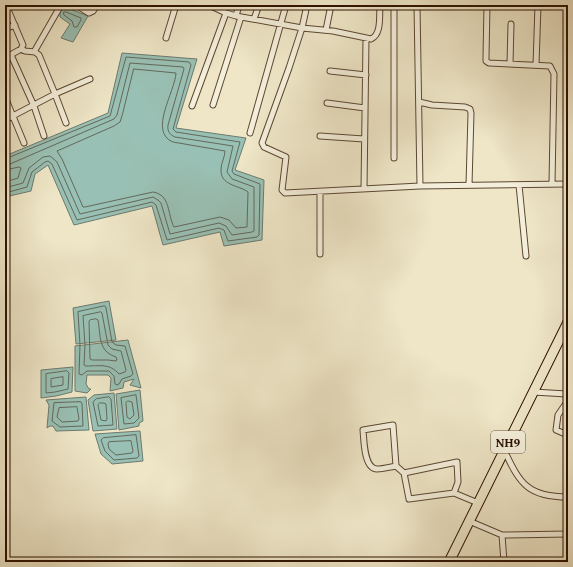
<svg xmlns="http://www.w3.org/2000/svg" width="573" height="567" font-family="'Gentium Book Plus',serif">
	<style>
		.water { fill: #99c0b4; stroke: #6d7a6d }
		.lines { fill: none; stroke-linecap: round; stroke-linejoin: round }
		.shore { stroke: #62695b; stroke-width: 1 }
		.minor-casing { stroke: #5c4733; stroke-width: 7 }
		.trunk-casing { stroke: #2c1202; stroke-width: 11 }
		.minor { stroke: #f4efdb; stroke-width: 5 }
		.trunk { stroke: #eee6c7; stroke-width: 9 }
		.labels { text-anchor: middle; stroke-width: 3; stroke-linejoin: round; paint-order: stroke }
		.shield { fill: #f4efdb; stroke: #685443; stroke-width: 1 }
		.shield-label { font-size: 13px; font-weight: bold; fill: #2c1202 }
	</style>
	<rect width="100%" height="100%" fill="#eee6c7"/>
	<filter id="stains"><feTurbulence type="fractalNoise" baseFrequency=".005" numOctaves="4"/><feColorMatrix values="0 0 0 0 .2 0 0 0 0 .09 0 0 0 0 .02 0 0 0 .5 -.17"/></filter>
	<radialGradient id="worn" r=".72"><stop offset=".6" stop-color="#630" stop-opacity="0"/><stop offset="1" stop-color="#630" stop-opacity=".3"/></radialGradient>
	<path class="water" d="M60,5L88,16L73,42L61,38L70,24L60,17Z
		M122,53L197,59L176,128L246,138L235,170L264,180L262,240L224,246L220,232L163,245L152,206L74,225L48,165L35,174L31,191L5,197V156L108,113Z
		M109,301L116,340L76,344L73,308Z
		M128,340L141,388L130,385L134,379L124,382L123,388L110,391L111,378L108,375H87L86,384L89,389H91L87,393L75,391V346Z
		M73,367L72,392L56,396L41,398V370Z
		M140,390L143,421L139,423V426L119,430L116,394Z
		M114,393L117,429L93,431L88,400L94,395Z
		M86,397L89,430L56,431L53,426H50L47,428L49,405L46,400Z
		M140,431L143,461L112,464L101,454L95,434Z"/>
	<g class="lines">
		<path class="shore" d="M64,12H66L81,18V20L77,27H74L72,21L64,15Z
			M134,69L176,73C175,92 148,132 173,142L225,151C225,157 221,163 221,169C220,186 239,185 248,192L247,227L236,228L229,220L220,217L174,227C167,214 171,195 153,192L85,207H83L62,159L57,151L114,126L120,122L122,116Z
			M5,159L110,116L126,57L189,62L191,65L173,129L176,132L240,142L232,171L234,174L260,184L259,235L257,237L228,241L224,230L219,228L167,240L156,205L152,202L77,220L52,164L48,161L45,162L32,172L27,187L5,193
			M5,164H10L114,119L117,115L130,63L183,67L184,69L168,125C167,131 170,135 175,137L233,146L227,172L232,179L254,187V231L252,232L232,235L226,226L219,223L170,234L161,203L158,200L153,197L80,214L57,162L50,156L43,157L29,168L23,183L5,188
			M5,170L19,167L21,168L18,178L5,182
			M105,306L106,308L112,342L116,345L125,346L133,374L131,376L122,379L119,384L117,385L115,384L114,376L109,371H87L82,375L79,374L80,345L78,312Z
			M101,312L102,313L108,345L112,349L121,351L126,370L125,372L119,374C109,363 100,366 86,366L84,365L85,345L83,316Z
			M96,319L98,320C101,337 98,351 116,357L117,360L116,361L108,360H92L90,359L89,321L90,320Z
			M67,371L69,373L68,389L55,392L46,393V374Z
			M63,377V385L51,387V379Z
			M136,395L139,418L134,423L124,424L121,398Z
			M109,397L111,399L113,425L98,426L93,402L96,399Z
			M128,401L132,402L134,415L130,419L127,417L126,403Z
			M81,402L82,404L83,426L60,427L52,421L54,403Z
			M100,403H104L106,404L107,419L106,421L101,420L98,405Z
			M77,407L79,419L78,421L62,422L57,417L59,408Z
			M136,435L139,456L137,458L114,460L105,451L101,440L103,438Z
			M131,441L133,451L132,453L116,455L109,449L108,444L109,442Z"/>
		<g class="minor-casing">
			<path id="minor" d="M76,5L89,13L93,11L97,5
				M209,5L226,13L236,16L302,28L333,31L371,39C382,34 379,16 380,5
				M307,5L302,28L289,68L262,143L264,147L286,157L282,190L285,193L420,186L568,184
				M417,5L420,186
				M487,5L486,57V61L489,63L550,66L554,74L552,184
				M236,16L239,5
				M254,19L259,5
				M5,29L15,25
				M326,30L331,5
				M166,38L176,5
				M21,49L25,51L35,52L39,55L55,94L66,123
				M34,52L61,5
				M11,55L34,106L44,136
				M5,58L21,49L23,45L6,5
				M510,64L511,24
				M536,65L538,5
				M330,71L366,75
				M5,97L24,143
				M419,102L432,105L465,107L470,109L471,113L469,185
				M327,103L365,108
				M213,105L241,17
				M192,106L226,13
				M5,120L55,94L90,79
				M250,133L286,5
				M320,136L364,139
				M394,158V5
				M519,185L526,256
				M364,189L366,39
				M320,192V254
				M533,392L567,394
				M568,393L567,402L558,415L556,430L563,433L568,434
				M504,450C520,484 528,497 568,497
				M396,466C390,467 383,469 377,469C364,469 364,441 363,430L393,425L396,466L404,473
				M454,493L458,482L457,462L404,473L409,499L454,493L478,503
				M469,521L502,535L568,534
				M502,535L504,562"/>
		</g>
		<g class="trunk-casing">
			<path id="trunk" d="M449,562L568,322"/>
		</g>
		<use href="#minor" class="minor"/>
		<use href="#trunk" class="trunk"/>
	</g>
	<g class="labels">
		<rect class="shield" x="491" y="431" width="34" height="22" rx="3"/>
		<g class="shield-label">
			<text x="508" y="447">NH9</text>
		</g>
	</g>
	<rect width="573" height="567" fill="none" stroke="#eee6c7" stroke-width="20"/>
	<rect x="6" y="6" width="561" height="555" fill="none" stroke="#2c1202" stroke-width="2"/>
	<rect x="10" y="10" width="553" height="547" fill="none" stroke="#2c1202"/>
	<rect width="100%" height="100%" filter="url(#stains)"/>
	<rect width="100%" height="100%" fill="url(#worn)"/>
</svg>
